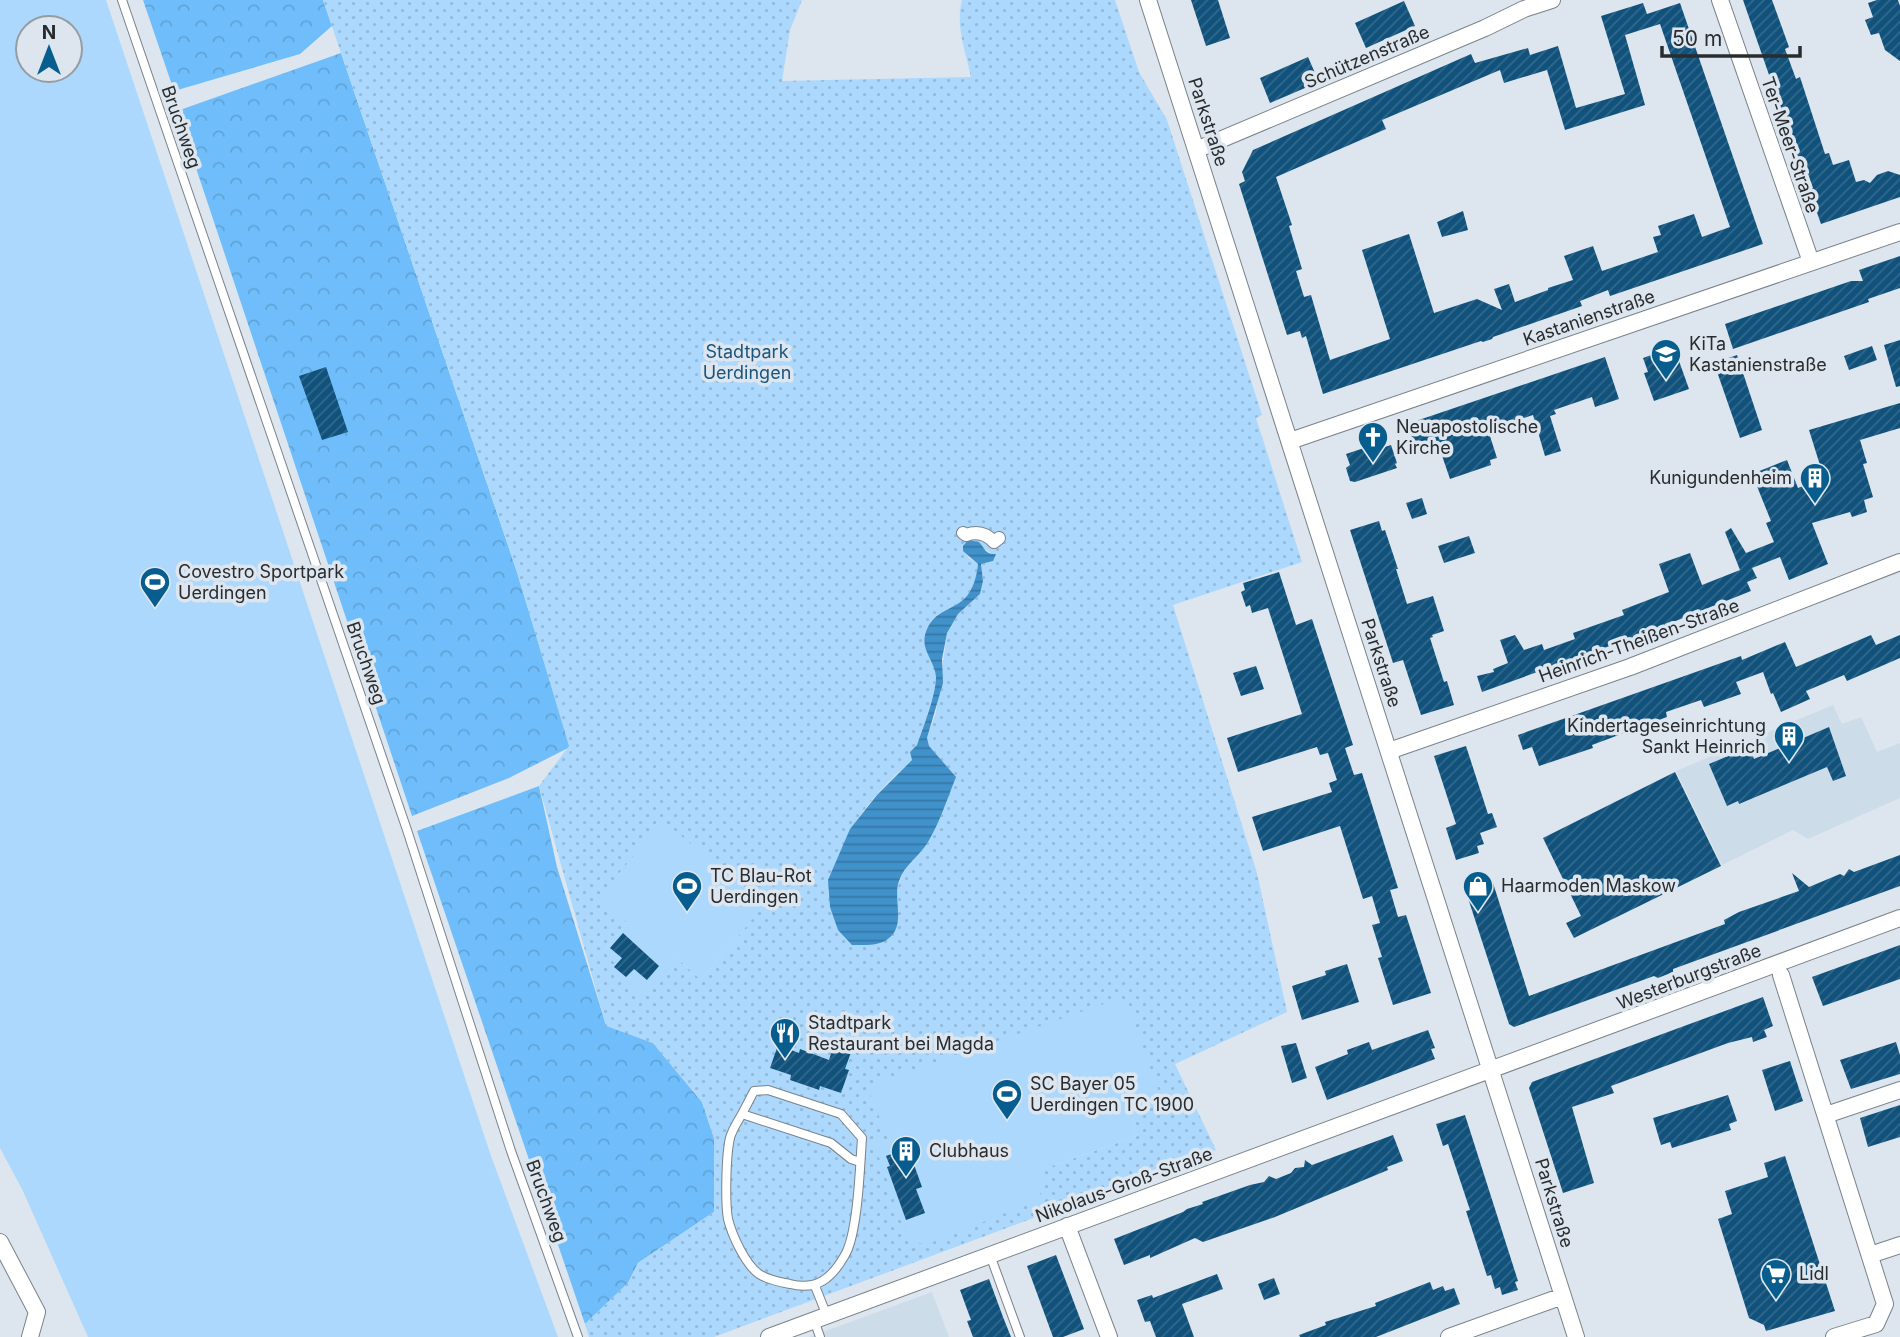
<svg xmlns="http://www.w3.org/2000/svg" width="1900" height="1337" font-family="Inter,sans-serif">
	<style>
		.built { fill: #cddce9 }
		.forest { fill: url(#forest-crowns) }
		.park { fill: url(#park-dots); fill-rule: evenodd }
		.pitch { fill: #abd8fc; fill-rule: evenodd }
		.water { fill: url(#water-rules) }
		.building { fill: url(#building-hatch); fill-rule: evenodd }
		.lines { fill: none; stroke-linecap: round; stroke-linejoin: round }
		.service-casing { stroke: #7a8289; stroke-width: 10 }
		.pedestrian-casing { stroke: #7a8289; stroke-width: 14 }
		.minor-casing { stroke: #7a8289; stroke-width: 18 }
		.service { stroke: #fff; stroke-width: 8 }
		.pedestrian { stroke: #fff; stroke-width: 12 }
		.minor { stroke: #fff; stroke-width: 16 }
		.labels { text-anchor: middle; stroke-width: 7; stroke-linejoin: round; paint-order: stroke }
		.street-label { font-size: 18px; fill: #292c2f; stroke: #dde6ee }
		.poi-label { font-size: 18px; fill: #292c2f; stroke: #dde6ee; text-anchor: start }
		.park-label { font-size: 18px; fill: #1b557d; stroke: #dde6ee }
	</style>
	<defs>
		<pattern id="forest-crowns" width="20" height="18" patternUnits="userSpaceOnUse" patternTransform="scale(1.75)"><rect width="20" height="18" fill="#6fbefb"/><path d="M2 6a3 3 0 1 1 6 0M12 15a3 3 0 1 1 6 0" fill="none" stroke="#60a3d7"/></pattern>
		<pattern id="park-dots" width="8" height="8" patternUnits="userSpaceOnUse" patternTransform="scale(1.75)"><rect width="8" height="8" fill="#abd8fc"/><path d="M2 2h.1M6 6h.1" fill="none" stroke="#93bad8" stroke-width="1.8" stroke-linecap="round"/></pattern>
		<pattern id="water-rules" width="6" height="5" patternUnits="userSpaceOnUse" patternTransform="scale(1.75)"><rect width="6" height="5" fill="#4191cb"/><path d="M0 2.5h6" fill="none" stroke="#3677a5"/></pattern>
		<pattern id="building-hatch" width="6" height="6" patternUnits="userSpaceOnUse" patternTransform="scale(1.75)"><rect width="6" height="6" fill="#10527c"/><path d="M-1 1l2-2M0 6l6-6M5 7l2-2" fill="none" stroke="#33688a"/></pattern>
	</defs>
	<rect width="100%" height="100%" fill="#dde6ee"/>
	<path class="built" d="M1833,705L1842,724L1861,717L1877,752L1900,743V798L1808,839L1793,830L1722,865L1676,771Z
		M932,1292L949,1337H809Z"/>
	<path class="forest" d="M143,0H323L332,26L300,54L174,91Z
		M341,53L516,569L570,747L509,778L412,816L177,111Z
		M539,786L557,867L606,1025L653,1043L702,1102L714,1138V1212L638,1263L628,1283L585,1324L417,831Z"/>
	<path class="park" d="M323,0H802L790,30L782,81L971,77C966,52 955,27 962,0H1115L1139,72L1167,120L1262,415L1256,418L1302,562L1173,605L1257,873L1287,1012L1175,1064L1216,1150L714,1337H589L585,1324L628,1283L638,1263L714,1212V1138L702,1102L653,1043L606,1026L539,786L569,746L516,569ZM965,543L982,547L995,556L992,561L981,564L983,581L980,594L958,614L947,633L936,712L927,738L929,746L955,777C946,798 939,823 927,843C918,858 905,864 899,883C890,907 907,923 882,942L841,848L843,849C855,814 884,785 912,760L910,752L917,745C923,728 936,695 936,677C935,662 921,650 925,635C932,609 950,612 964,599C973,591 977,575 978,564L969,558L963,549ZM765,904L701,980L677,958L603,951L628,923ZM800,1050L829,1060L818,1090L790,1080ZM1160,1095L1129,1107L1137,1136L1046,1168L874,1145L888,1139Z"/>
	<path class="pitch" d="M0,0H106L491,1156L558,1337H88L22,1189L0,1148ZM28,28H70V70H28Z
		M663,821L765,904L701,980L677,958L644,997L611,969L615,963L603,951L628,923L598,898Z
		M1118,999L1128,1005L1160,1095L1129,1107L1137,1136L1046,1168L1039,1200L925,1245L909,1239L874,1144L888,1139L870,1094L879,1082Z"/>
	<path class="water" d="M968,540L979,542C985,548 985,555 996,554L993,561L981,564L983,581L980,594L958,614L947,633L942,659L943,683L927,738L929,746L956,777C947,799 940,822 928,842C919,857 905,864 899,881C893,898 904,919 893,934C883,947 866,945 852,945L838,930L830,907L828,880L850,829L877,795L912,760L910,752L917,745C923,728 936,695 936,677C935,662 921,650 925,635C932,610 950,612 964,599C973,591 977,575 978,564L963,551V546Z"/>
	<path class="building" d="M1191,0H1218L1230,38L1206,46Z
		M1743,0H1772L1789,47L1785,49L1796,79L1800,77L1825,154L1829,153L1833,165L1849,160L1856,182L1864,180L1870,183L1877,175L1888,171L1900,175V197L1821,224L1809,190L1813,188L1804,162L1800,164Z
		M1877,0H1898L1900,6V61L1885,50L1879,33L1871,35L1865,20L1873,17L1868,3Z
		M1404,1L1415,26L1366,48L1355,23Z
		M1643,3L1647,14L1680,3L1763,244L1610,296L1608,290L1580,301L1582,306L1493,337L1492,339L1483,342L1481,341L1323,394L1306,336L1302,338L1300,331L1287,335L1239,184L1245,181L1242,172L1253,150L1471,54L1475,63L1528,48L1530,55L1558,46L1576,108L1625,94L1601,16ZM1660,24L1730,227L1702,237L1694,214L1658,226L1661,235L1653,237L1658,252L1602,271L1593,246L1564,256L1573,280L1548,288V290L1515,302L1509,284L1494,289L1502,310L1477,299L1434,313L1409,234L1362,250L1390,339L1330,360L1311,295L1304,297L1296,271L1302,269L1289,226L1292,225L1276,177L1386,129L1382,120L1500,70L1504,83L1547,70L1565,130L1645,105L1625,35Z
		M1308,57L1319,82L1270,103L1260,78Z
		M1463,211L1468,230L1442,237L1437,222Z
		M1900,256V288L1868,299L1869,302L1733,349L1725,324L1851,281H1863L1859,270Z
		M1900,340V386L1896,387L1884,345Z
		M1872,346L1877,360L1849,370L1844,356Z
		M1671,348L1675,362L1679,361L1689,389L1654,401L1644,373L1648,372L1643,358Z
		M1737,355L1762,430L1740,438L1714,363Z
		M1605,357L1619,399L1595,407L1592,397L1554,410L1556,414L1550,416L1561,451L1545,456L1533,415L1488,430L1497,458L1490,460L1491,465L1450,479L1437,441L1416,448L1407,424Z
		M326,367L348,432L322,440L299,376Z
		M1900,403V428L1860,440L1867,463L1863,464L1873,497L1864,500L1867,512L1852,517L1850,512L1812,523L1828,564L1789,580L1780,557L1752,568L1757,578L1747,582L1751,591L1643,634L1482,692L1477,676L1494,672L1493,669L1508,663L1500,640L1515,635L1524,650L1542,644L1544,650L1575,639L1573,633L1624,615L1622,610L1669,592L1659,564L1690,553L1702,585L1740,570L1725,532L1731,528L1746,553L1774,542L1766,523L1771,521L1752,474L1787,460L1798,488L1824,478L1809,430Z
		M1391,445L1397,463L1395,464L1397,468L1355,482L1350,481L1346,468L1350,465L1346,454L1364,448L1366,453Z
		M1422,498L1427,514L1412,519L1406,503Z
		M1379,521L1382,531L1385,530L1398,569H1396L1407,604L1433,596L1444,631L1432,635L1433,637L1430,638L1444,682L1447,681L1454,705L1421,715L1403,660L1393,663L1350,530Z
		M1469,536L1475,553L1444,563L1438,546Z
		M1279,572L1296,625L1312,619L1353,745L1345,748L1354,775L1362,773L1398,888L1390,890L1398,917L1406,915L1431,993L1393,1005L1378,958L1382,957L1372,925L1380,923L1372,896L1363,899L1340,826L1263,851L1252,817L1332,792L1329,783L1337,780L1328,753L1320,755L1317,747L1238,772L1227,738L1302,714L1268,608L1252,613L1250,605L1246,607L1241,592L1245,590L1243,583Z
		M1871,635L1876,645L1900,635V658L1847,681L1844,675L1806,691L1810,699L1781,712L1773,693L1771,694L1763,672L1736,682L1741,694L1704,707L1701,700L1666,712L1667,717L1592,745L1593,748L1539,766L1532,747L1523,750L1518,735L1741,656L1742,660L1785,642L1796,667Z
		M1256,666L1264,689L1241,696L1233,673Z
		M1829,727L1846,776L1833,781L1827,767L1739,804L1738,801L1727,806L1709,764L1733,754L1731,750L1747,743L1754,759Z
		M1466,746L1488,814L1492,813L1497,827L1480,833L1484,844L1477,846L1479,853L1456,860L1446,828L1456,824L1434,756Z
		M1675,772L1721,866L1574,938L1566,923L1581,916L1543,838Z
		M1900,855V886L1673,969V972L1658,978L1654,976L1514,1027L1509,1024L1466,892L1493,883L1529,996L1725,924L1724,920L1739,912L1799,891L1792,873L1809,887L1840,874L1844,876L1849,869L1854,872Z
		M623,933L659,966L647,980L634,969L626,977L614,967L622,958L610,948Z
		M1900,945V979L1823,1006L1812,977Z
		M1347,964L1359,1002L1302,1020L1292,986L1326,975L1325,971Z
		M1763,997L1773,1026L1764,1030L1767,1037L1753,1042L1752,1037L1728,1043L1611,1086L1614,1093L1572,1107L1594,1183L1563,1193L1529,1088L1532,1082Z
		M1428,1030L1435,1048L1431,1049L1435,1059L1327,1100L1315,1067L1348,1054L1347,1050L1369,1042L1372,1050Z
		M836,1038L854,1044L845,1069L849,1070L841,1093L820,1086L819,1090L790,1080L791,1075L770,1068L778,1045L799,1053L800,1049L829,1060Z
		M1896,1042L1900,1055V1074L1851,1089L1840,1060Z
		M1296,1043L1307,1078L1292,1083L1281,1046Z
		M1790,1061L1803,1101L1775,1111L1762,1070Z
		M1728,1095L1737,1121L1729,1124L1731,1130L1672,1148L1670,1142L1661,1145L1653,1118Z
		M1900,1105V1137L1868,1147L1860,1118Z
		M1465,1115L1518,1281L1515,1282L1518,1290L1502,1295L1500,1287L1495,1289L1491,1275L1487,1276L1466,1211L1470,1210L1448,1144L1443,1146L1436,1124Z
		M1393,1135L1403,1161L1387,1167L1388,1170L1275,1217L1203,1242L1195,1238L1150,1258V1255L1124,1265L1114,1239L1183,1212L1187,1209L1203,1204L1202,1202L1250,1185L1264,1182L1269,1176L1276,1179L1291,1173L1295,1168L1304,1167L1305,1160L1312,1165Z
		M908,1148L922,1187L916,1189L925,1213L906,1220L887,1167L890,1166L886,1156Z
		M1785,1156L1835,1311L1766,1331L1764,1325L1749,1318L1718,1219L1732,1214L1725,1191L1768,1177L1764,1163Z
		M1056,1255L1084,1329L1063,1337H1053L1027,1266Z
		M1217,1274L1223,1289L1182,1304L1194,1337H1156L1150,1321L1145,1322L1137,1300L1152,1295L1153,1298Z
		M1274,1278L1280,1294L1264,1300L1258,1284Z
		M989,1279L1003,1317L1011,1337H973L967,1321L971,1320L960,1290Z
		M1430,1282L1433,1290L1443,1286L1445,1291L1454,1288L1460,1304L1376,1337H1300L1299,1335L1326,1325L1325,1322L1376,1306L1375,1303Z"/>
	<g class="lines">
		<g class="service-casing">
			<path id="service" d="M122,0L407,830L511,1151L578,1337
				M742,1114L754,1091L768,1090L841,1114L862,1138C860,1165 858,1233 845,1255C832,1278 817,1291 790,1284C780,1282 768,1280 759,1274C745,1264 732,1235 728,1219C725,1202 726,1155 730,1138C732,1130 738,1121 742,1114L831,1143L851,1159L860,1162
				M990,1255L1020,1337
				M815,1286L827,1316
				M814,1320L820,1337"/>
		</g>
		<g class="pedestrian-casing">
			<path id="pedestrian" d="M963,533L966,535C977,531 986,533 994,542L999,538"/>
		</g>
		<g class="minor-casing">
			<path id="minor" d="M1148,0L1576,1337
				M1720,0L1811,262
				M1196,150L1485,28L1524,9L1552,0
				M1290,441L1900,232
				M1389,751L1630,667L1900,562
				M1781,975L1885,1304L1876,1324L1834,1337
				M1826,1115L1900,1090
				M1067,1226L1109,1337
				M0,1242L37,1312L30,1337
				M1870,1255L1900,1245
				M769,1337L1900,918
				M1449,1337L1563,1296"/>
		</g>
		<use href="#service" class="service"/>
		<use href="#pedestrian" class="pedestrian"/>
		<use href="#minor" class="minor"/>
	</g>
	<defs>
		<g id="school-pin" transform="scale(1.575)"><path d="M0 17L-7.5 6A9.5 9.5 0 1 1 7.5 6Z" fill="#085d8f" stroke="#dde6ee"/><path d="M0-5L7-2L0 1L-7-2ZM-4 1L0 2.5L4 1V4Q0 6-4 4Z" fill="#fff"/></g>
		<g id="church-pin" transform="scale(1.575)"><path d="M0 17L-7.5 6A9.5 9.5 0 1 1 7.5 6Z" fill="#085d8f" stroke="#dde6ee"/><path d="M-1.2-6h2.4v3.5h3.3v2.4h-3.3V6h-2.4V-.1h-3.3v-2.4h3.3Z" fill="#fff"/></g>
		<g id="building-pin" transform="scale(1.575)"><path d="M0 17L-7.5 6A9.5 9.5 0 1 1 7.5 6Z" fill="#085d8f" stroke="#dde6ee"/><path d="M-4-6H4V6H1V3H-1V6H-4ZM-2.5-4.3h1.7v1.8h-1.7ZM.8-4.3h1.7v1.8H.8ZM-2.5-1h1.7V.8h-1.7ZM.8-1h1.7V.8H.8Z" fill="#fff"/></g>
		<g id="stadium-pin" transform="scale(1.575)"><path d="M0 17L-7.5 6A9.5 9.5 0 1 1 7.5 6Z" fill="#085d8f" stroke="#dde6ee"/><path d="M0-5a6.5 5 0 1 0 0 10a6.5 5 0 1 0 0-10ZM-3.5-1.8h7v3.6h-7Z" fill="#fff"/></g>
		<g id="shop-pin" transform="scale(1.575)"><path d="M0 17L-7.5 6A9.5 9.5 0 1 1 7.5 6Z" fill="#085d8f" stroke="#dde6ee"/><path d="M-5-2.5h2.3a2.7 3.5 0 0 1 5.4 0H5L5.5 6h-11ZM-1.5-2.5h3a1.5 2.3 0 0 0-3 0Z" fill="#fff"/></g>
		<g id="restaurant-pin" transform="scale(1.575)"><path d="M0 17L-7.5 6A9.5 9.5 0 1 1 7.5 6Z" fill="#085d8f" stroke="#dde6ee"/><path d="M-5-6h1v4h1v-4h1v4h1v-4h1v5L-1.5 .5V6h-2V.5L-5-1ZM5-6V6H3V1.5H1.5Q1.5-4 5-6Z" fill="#fff"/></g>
		<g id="supermarket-pin" transform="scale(1.575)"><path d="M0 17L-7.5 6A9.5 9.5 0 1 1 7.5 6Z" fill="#085d8f" stroke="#dde6ee"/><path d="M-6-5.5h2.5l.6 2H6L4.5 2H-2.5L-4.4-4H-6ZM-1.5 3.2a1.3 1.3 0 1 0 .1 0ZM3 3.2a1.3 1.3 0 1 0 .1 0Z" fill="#fff"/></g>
	</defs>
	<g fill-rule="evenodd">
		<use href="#school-pin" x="1666" y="354"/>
		<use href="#church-pin" x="1373" y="437"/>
		<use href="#building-pin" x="1815" y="478"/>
		<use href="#stadium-pin" x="155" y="582"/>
		<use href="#building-pin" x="1789" y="736"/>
		<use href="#stadium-pin" x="687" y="886"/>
		<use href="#shop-pin" x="1478" y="886"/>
		<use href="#restaurant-pin" x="785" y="1033"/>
		<use href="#stadium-pin" x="1007" y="1094"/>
		<use href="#building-pin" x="906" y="1151"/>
		<use href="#supermarket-pin" x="1776" y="1274"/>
	</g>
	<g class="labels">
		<g class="street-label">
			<text transform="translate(1367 57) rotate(-23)" y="6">Schützenstraße</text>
			<text transform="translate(1208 122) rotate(72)" y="6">Parkstraße</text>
			<text transform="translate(181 127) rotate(71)" y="6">Bruchweg</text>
			<text transform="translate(1790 145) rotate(71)" y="6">Ter-Meer-Straße</text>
			<text transform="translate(1589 318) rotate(-19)" y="6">Kastanienstraße</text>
			<text transform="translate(1639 641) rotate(-20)" y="6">Heinrich-Theißen-Straße</text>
			<text transform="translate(366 663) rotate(71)" y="6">Bruchweg</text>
			<text transform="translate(1381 663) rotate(72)" y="6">Parkstraße</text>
			<text transform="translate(1689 977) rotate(-21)" y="6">Westerburgstraße</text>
			<text transform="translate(1124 1185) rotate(-20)" y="6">Nikolaus-Groß-Straße</text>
			<text transform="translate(546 1201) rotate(70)" y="6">Bruchweg</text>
			<text transform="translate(1554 1203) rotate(73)" y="6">Parkstraße</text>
		</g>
		<g class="poi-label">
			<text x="1689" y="350">KiTa<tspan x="1689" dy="21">Kastanienstraße</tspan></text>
			<text x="1396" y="433">Neuapostolische<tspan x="1396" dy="21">Kirche</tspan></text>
			<text x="1792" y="484" text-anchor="end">Kunigundenheim</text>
			<text x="178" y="578">Covestro Sportpark<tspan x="178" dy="21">Uerdingen</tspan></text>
			<text x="1766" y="732" text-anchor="end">Kindertageseinrichtung<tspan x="1766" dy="21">Sankt Heinrich</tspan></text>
			<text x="710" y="882">TC Blau-Rot<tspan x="710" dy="21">Uerdingen</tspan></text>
			<text x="1501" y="892">Haarmoden Maskow</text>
			<text x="808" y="1029">Stadtpark<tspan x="808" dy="21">Restaurant bei Magda</tspan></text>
			<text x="1030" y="1090">SC Bayer 05<tspan x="1030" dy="21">Uerdingen TC 1900</tspan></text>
			<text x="929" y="1157">Clubhaus</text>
			<text x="1799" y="1280">Lidl</text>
		</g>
		<g class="park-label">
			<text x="747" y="358">Stadtpark<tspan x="747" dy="21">Uerdingen</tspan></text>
		</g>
	</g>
	<g transform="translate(49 49)"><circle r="33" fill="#dde6ee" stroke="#959ca2" stroke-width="2"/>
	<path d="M0-5L12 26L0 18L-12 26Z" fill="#085d8f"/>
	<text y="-10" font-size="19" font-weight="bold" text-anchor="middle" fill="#292c2f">N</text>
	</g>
	<path d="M1662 46v10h138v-10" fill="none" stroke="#292c2f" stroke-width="3.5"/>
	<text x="1672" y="46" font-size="21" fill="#292c2f" stroke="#dde6ee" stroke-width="5" paint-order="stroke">50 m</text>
</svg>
